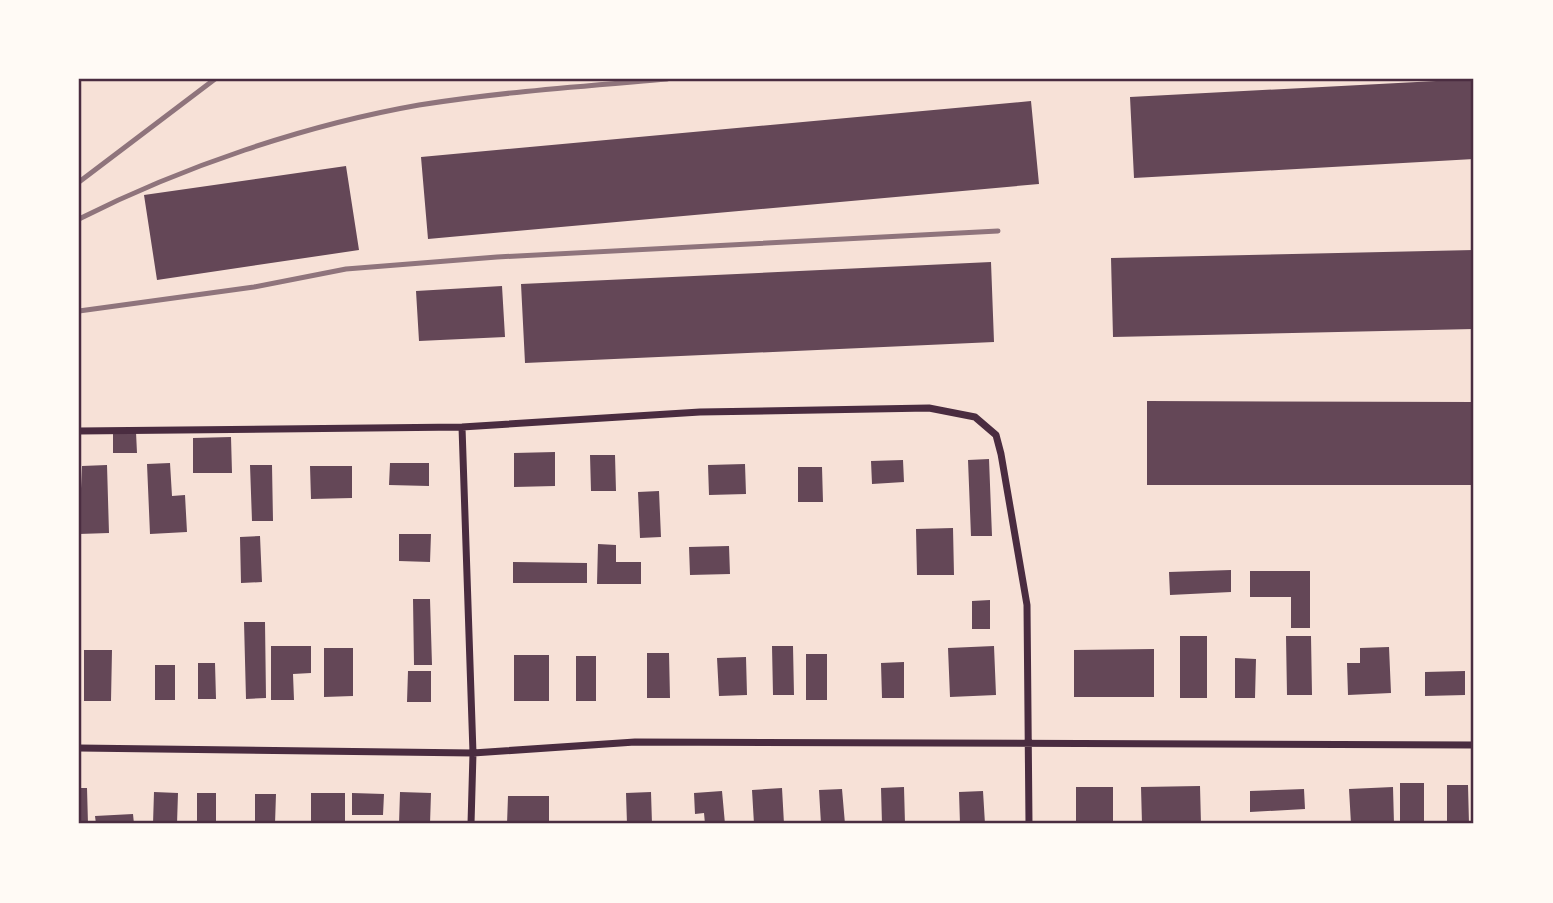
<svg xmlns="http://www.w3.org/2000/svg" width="1553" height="903" font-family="Helvetica,sans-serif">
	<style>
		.building { fill: #644757 }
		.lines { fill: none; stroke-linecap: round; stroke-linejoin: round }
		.minor { stroke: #4a2c40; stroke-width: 7 }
		.rail { stroke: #8f747c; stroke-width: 5 }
		.neatline { fill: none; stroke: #4a2c40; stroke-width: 2.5 }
	</style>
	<rect width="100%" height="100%" fill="#f7e1d7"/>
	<path class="building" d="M1474,79V159L1134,178L1130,97Z
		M1031,101L1039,184L428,239L421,157Z
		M346,166L359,250L157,280L144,195Z
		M1474,250V329L1113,337L1111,258Z
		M991,262L994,342L525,363L521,284Z
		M502,286L505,337L419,341L416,291Z
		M1147,401L1474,402V485H1147Z
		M136,432L137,453H113V433Z
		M231,437L232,473H193V438Z
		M555,452V486L514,487V453Z
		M590,455H615L616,491H591Z
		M989,459L992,536H971L968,460Z
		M903,460L904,482L872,484L871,461Z
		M170,463L172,496L185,495L187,532L150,534L147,464Z
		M390,463H429V486L389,485Z
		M745,464L746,494L709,495L708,465Z
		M107,465L109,533L79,534L82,466Z
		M250,465H272L273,521H252Z
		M310,466H352V498L311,499Z
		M798,467H822L823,502H798Z
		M659,491L661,537L640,538L638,492Z
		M953,528L954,575H917L916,529Z
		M399,534H431L430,562L399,561Z
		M260,536L262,582L241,583L240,537Z
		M598,544L616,545V562H641V584H597Z
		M729,546L730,574L690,575L689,547Z
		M513,562L587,563V583H513Z
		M1231,570V592L1170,595L1169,572Z
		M1250,571H1310V628H1291V597H1250Z
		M413,599H430L432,665H414Z
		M990,600V629H972V601Z
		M244,622H265L266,698L246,699Z
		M1180,636H1207V698H1180Z
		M1286,636H1311L1312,695H1287Z
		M271,646H311V673L293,674L294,700H271Z
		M772,646H793L794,695H773Z
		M994,646L996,695L950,697L948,648Z
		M1474,646V673H1471V647Z
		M1389,647L1391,693L1348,695L1347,663H1360V648Z
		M324,648H353V696L324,697Z
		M1154,649V697H1074V650Z
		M84,650H112L111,701H84Z
		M647,653H669L670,698H647Z
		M806,654H827V700H806Z
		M514,655H549V701H514Z
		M576,656H596V701H576Z
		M746,657L747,695L719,696L717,658Z
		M1235,658L1256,659L1255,698H1235Z
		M904,662V698H882L881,663Z
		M198,663H215L216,699H198Z
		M155,665H175V700H155Z
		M408,671H431V702H407Z
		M1465,671V695L1425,696V672Z
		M1400,783H1424V824H1400Z
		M1447,785H1468L1469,824H1447Z
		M1200,786L1201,824H1142L1141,787Z
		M904,787L905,824H882L881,788Z
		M1076,787H1113V824H1076Z
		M1393,787L1394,824H1351L1349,789Z
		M79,788H87L88,824H79Z
		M782,788L784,824H754L752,790Z
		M842,789L845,824H821L819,790Z
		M1304,789L1305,809L1250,812V791Z
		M722,791L725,824H705L704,813L695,814L694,793Z
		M983,791L985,824H960L959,792Z
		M154,792L178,793L177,824H153Z
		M400,792L431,793L430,824H399Z
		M651,792L652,824H627L626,793Z
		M197,793H216V824H197Z
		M311,793H345V824L311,821Z
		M352,793L384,794L383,815H352Z
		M255,794H276L275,824H255Z
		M508,796H549V824H507Z
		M133,814L134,824H96L95,816Z"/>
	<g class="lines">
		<path class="minor" d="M462,427L473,753L471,824
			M79,431L462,427L700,412L929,408L975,417L996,435L1001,454L1027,605L1029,824
			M79,748L473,753L635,742L1474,745"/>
		<path class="rail" d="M79,182L215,79
			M79,219C182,167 305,125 419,105C501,92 585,86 667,79
			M79,311L254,287L346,269L497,257L998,231"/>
	</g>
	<rect width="1553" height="903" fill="none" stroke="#fffaf5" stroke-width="161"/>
	<rect x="80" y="80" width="1392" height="742" class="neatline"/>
</svg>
